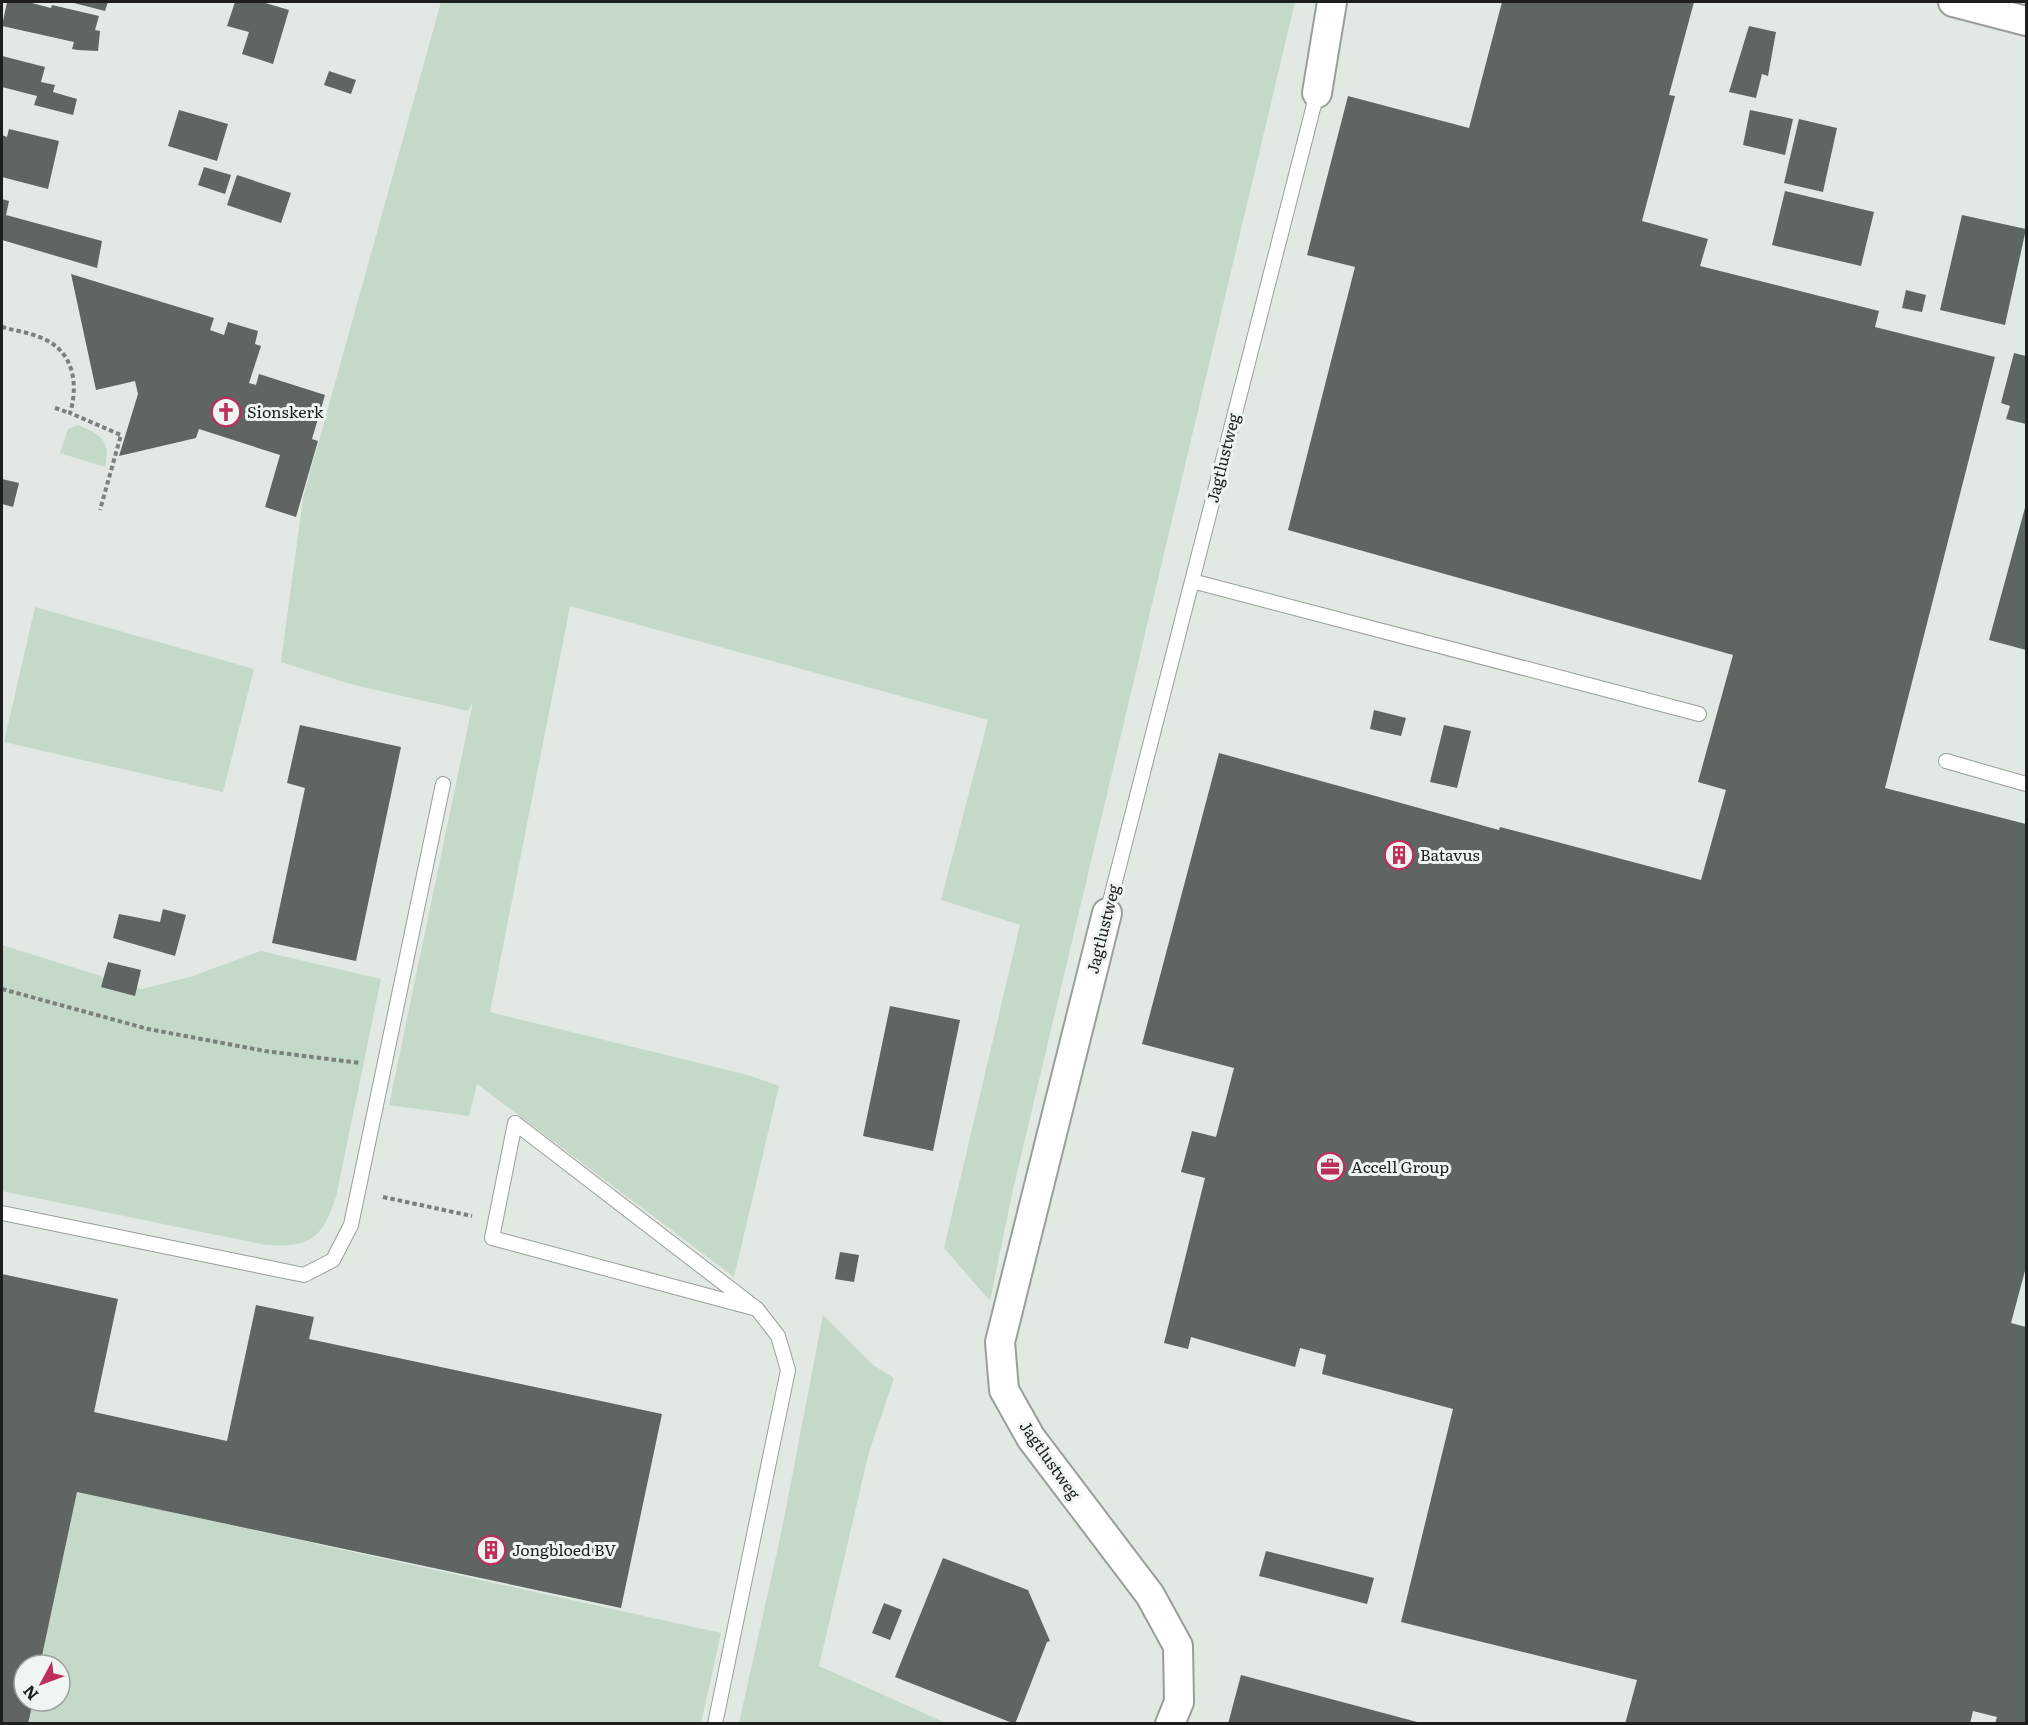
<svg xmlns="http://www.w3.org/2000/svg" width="2028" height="1725" font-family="Literata,serif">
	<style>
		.green { fill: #c4d9c8 }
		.building { fill: #5f6560 }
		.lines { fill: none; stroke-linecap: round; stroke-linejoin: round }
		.service-casing { stroke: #989f99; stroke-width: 16 }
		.minor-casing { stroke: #989f99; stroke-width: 32 }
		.path { stroke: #7c807c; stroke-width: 4; stroke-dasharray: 4.5 3; stroke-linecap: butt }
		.service { stroke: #fff; stroke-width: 14 }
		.minor { stroke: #fff; stroke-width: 28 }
		.labels { text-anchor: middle; stroke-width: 6; stroke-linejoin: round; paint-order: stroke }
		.poi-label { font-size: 16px; fill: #1d1f1d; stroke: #eff6f0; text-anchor: start }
		.street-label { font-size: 16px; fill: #1d1f1d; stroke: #eff6f0 }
	</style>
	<rect width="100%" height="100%" fill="#e2e9e3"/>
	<path class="green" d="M441,2H1295L1012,1194L990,1301L944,1248L1020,925L941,900L988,720L570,606L490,1012L748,1075L779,1086L734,1277L477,1084L469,1116L389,1105L473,702L468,711L350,684L281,662L303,498Z
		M78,425C101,435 111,440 105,467L60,453L68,429Z
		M35,607L254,669L223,792L4,742Z
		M2,945L142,989L190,977L261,951L381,979L336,1197C322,1238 311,1248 266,1245L2,1191Z
		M823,1315L873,1365L894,1378L869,1452L819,1666L946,1723H739L782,1529Z
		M76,1491L721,1633L701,1723L25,1724L30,1701H60V1665H38Z"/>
	<path class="building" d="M7,2H28L51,8L52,5L99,16L95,30L100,31L98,51L78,50L72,49L74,42L2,26Z
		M70,2H108L105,11Z
		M235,2H262L289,10L273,64L242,54L249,32L227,26Z
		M1502,2H1694L1669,95L1675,96L1642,221L1708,239L1700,266L1879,311L1875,327L1995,357L1885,788L2026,824V1267L2011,1323L2026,1327V1724H1995L1997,1717L1973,1711L1970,1724H1625L1637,1680L1401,1622L1453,1409L1322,1374L1326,1355L1300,1348L1295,1367L1191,1337L1188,1349L1164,1343L1205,1178L1181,1172L1192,1131L1216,1137L1234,1068L1142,1044L1219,753L1499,830L1500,827L1701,880L1726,790L1698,782L1733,655L1288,530L1355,267L1307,255L1348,96L1469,128Z
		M1749,26L1776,32L1768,76L1762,74L1756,98L1729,92Z
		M2,56L45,67L41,82L55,85L53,92L77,99L73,115L34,105L37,96L2,87Z
		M329,71L356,80L351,94L324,85Z
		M179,110L228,124L217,161L168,146Z
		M1750,110L1793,119L1785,155L1743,145Z
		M1799,119L1837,128L1823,192L1784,183Z
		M9,129L59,141L48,189L2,177V135L7,137Z
		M204,167L231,175L225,194L198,185Z
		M237,175L291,193L281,223L227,205Z
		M1785,191L1874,212L1861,266L1772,245Z
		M2,199L9,201L6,215L102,241L97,268L2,240Z
		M1962,215L2026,229L2005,325L1940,310Z
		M71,274L214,318L210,330L224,335L228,322L258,331L255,344L261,346L249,383L256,385L259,374L325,395L312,439L318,441L296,517L265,507L280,455L199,429L196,438L119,456L138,394L135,381L96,390Z
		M1906,290L1926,295L1922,312L1902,308Z
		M2014,353L2026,356V424L2006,419L2010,406L2001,403Z
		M2,479L19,483L13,507L2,504Z
		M2026,504V650L1989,640Z
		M1374,710L1406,718L1401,736L1370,729Z
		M300,725L401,747L356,961L272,943L305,788L287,783Z
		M1444,725L1471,731L1457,788L1430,782Z
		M163,909L186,915L175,956L113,938L119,914L160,922Z
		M108,962L141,970L135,996L101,987Z
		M890,1006L960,1020L933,1151L863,1136Z
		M840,1252L859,1255L854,1282L835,1279Z
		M2,1274L118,1299L94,1412L227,1441L256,1305L314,1317L309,1339L662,1414L621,1608L77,1492L40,1665H24V1701H33L28,1724H2Z
		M1266,1551L1374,1578L1367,1604L1259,1576Z
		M943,1558L1028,1590L1050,1641L1047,1642L1015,1724L895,1677Z
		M884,1603L902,1610L890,1640L872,1633Z
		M1241,1675L1421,1723L1420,1724H1228Z"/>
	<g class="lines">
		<g class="service-casing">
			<path id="service" d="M1192,581L1699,714
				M1946,761L2026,784
				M1107,913L1317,93
				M2,1213L304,1275L333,1260L351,1225L443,784
				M715,1724L788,1370L778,1336L757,1309L515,1123L492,1238L757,1309"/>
		</g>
		<g class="minor-casing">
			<path id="minor" d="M1953,2L2026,21
				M1317,93L1332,2
				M1107,913L1000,1342L1004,1390L1031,1438L1150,1595L1178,1646L1179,1702L1170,1724"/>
		</g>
		<path class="path" d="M2,327C16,331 33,333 46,340C75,354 78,387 70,413L121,435L100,510
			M55,408L70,413
			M2,989L148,1029L265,1051L360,1063
			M383,1197L472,1216"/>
		<use href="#service" class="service"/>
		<use href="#minor" class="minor"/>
	</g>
	<defs>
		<g id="church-ring" transform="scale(1.5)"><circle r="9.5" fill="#eff6f0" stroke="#bd2e59" stroke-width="1.5"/><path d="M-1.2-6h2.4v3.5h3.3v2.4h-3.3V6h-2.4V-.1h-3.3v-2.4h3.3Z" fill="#bd2e59"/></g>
		<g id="building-ring" transform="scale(1.5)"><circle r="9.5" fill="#eff6f0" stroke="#bd2e59" stroke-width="1.5"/><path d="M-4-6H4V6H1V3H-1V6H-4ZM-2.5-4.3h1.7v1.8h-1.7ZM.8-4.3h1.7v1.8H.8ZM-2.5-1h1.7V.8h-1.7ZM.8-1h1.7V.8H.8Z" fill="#bd2e59"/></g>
		<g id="office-ring" transform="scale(1.5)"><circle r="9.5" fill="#eff6f0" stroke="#bd2e59" stroke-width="1.5"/><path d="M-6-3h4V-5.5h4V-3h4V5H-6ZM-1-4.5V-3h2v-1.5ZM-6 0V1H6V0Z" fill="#bd2e59"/></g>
	</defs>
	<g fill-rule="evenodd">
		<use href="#church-ring" x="226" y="412"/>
		<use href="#building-ring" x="1399" y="855"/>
		<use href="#office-ring" x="1330" y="1167"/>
		<use href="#building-ring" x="491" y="1550"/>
	</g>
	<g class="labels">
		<g class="poi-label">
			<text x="247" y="418">Sionskerk</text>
			<text x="1420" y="861">Batavus</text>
			<text x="1351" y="1173">Accell Group</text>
			<text x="512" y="1556">Jongbloed BV</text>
		</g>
		<g class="street-label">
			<text transform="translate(1223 458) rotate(-76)" y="6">Jagtlustweg</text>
			<text transform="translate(1103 929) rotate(-76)" y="6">Jagtlustweg</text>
			<text transform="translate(1050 1460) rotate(55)" y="6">Jagtlustweg</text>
		</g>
	</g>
	<rect width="2028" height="1725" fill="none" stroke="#1d1f1d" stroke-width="6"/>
	<g transform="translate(42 1683) rotate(229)"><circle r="28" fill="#eff6f0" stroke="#9ba09c" stroke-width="1.5"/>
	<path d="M0-4.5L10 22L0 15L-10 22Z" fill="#bd2e59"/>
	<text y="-9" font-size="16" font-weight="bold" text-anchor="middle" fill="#1d1f1d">N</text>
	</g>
</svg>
